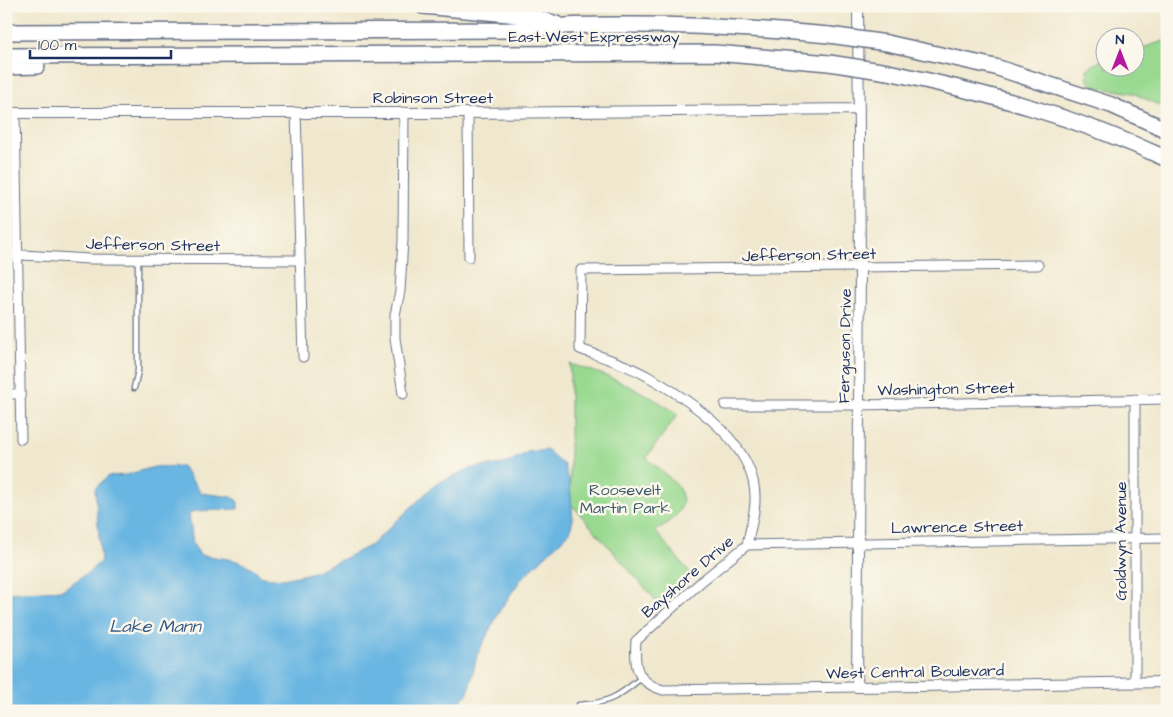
<svg xmlns="http://www.w3.org/2000/svg" width="1173" height="717" font-family="'Architects Daughter',sans-serif">
	<style>
		.green { fill: #98d98f; stroke: #5a8476 }
		.water { fill: #69b6e2; stroke: #4272a0 }
		.lines { fill: none; stroke-linecap: round; stroke-linejoin: round }
		.service-casing { stroke: #667085; stroke-width: 7 }
		.minor-casing { stroke: #667085; stroke-width: 11 }
		.tertiary-casing { stroke: #667085; stroke-width: 12 }
		.motorway-casing { stroke: #667085; stroke-width: 18 }
		.service { stroke: #fff; stroke-width: 4.5 }
		.minor { stroke: #fff; stroke-width: 9 }
		.tertiary { stroke: #fff; stroke-width: 10 }
		.motorway { stroke: #fff; stroke-width: 15 }
		.motorway-bridge-casing { stroke: #667085; stroke-width: 18; stroke-linecap: butt }
		.motorway-bridge { stroke: #fff; stroke-width: 15 }
		.labels { text-anchor: middle; stroke-width: 5; stroke-linejoin: round; paint-order: stroke }
		.street-label { font-size: 16px; fill: #1b2f5e; stroke: #fbf7ec }
		.park-label { font-size: 16px; fill: #3a5a6a; stroke: #fbf7ec }
		.water-label { font-size: 18px; font-style: italic; fill: #325886; stroke: #fbf7ec }
	</style>
	<rect width="100%" height="100%" fill="#fbf7ec"/>
	<filter id="ink" filterUnits="userSpaceOnUse"><feTurbulence type="fractalNoise" baseFrequency=".02" numOctaves="2"/><feDisplacementMap in="SourceGraphic" scale="10" xChannelSelector="R" yChannelSelector="G"/><feConvolveMatrix kernelMatrix="1 2 1 2 8 2 1 2 1" color-interpolation-filters="sRGB"/></filter>
	<filter id="wash" filterUnits="userSpaceOnUse"><feTurbulence type="fractalNoise" baseFrequency=".0096" numOctaves="4" result="noise"/><feDisplacementMap in="SourceGraphic" scale="20" xChannelSelector="R" yChannelSelector="G"/><feGaussianBlur stdDeviation="1.12" result="paint"/><feColorMatrix in="noise" values="0 0 0 0 0 0 0 0 0 0 0 0 0 0 0 0 0 1.4 0 .05"/><feComposite in="paint" operator="in"/></filter>
	<g filter="url(#wash)">
		<rect width="100%" height="100%" fill="#f0e8ce"/>
		<path class="green" d="M1167,40V109L1133,93L1096,87L1088,81L1087,69L1105,58L1106,68H1136V50Z
			M570,364C609,375 644,391 678,414L646,458C678,484 705,502 655,531L692,575L659,604L570,503Z"/>
		<path class="water" d="M549,450L551,455L564,465L570,485L573,520L569,533L521,579L500,610L477,655L468,693L460,701L459,711H6V593L62,590L89,572L101,561L95,488L109,476L126,475L154,467L182,466L201,493L232,497L238,501V509L195,511L189,514L193,544L200,555C224,559 246,558 262,577L283,579L311,573L345,558L371,545L436,484L471,468L505,464L528,452Z"/>
	</g>
	<g filter="url(#ink)">
		<g class="lines">
			<g class="service-casing">
				<path id="service" d="M134,388L138,371V259
					M579,705C609,703 618,697 641,678"/>
			</g>
			<g class="minor-casing">
				<path id="minor" d="M296,112L303,357
					M15,113L21,439
					M468,113L469,257
					M6,254L89,259L299,260
					M6,394H20
					M403,394L395,338V315L400,291L403,240L404,112
					M1135,399V683
					M725,405H859L1167,399
					M747,545L1167,538
					M857,687L663,690C636,682 634,667 636,641L702,581L747,545C750,530 755,514 755,500C757,444 690,400 647,376C626,364 602,357 580,349L581,270L1038,265"/>
			</g>
			<g class="tertiary-casing">
				<path id="tertiary" d="M858,6L860,268L857,687L1167,682
					M6,113H468L859,109"/>
			</g>
			<g class="motorway-casing">
				<path id="motorway" d="M423,6L529,16L556,24
					M6,32L528,30C564,24 598,25 634,25C700,25 764,29 829,35
					M887,43L995,67L1111,105L1167,130
					M6,56L715,53L829,63
					M6,67L37,66
					M888,72C986,93 1075,116 1167,159"/>
			</g>
			<use href="#service" class="service"/>
			<use href="#minor" class="minor"/>
			<use href="#tertiary" class="tertiary"/>
			<use href="#motorway" class="motorway"/>
			<g class="motorway-bridge-casing">
				<path id="motorway-bridge" d="M829,35L887,43
					M829,63L888,72"/>
			</g>
			<use href="#motorway-bridge" class="motorway-bridge"/>
		</g>
	</g>
	<g class="labels">
		<g class="street-label">
			<text x="594" y="42">East-West Expressway</text>
			<text x="433" y="103">Robinson Street</text>
			<text transform="translate(153 244) rotate(1)" y="6">Jefferson Street</text>
			<text transform="translate(809 254) rotate(-1)" y="6">Jefferson Street</text>
			<text transform="translate(844 346) rotate(-89)" y="6">Ferguson Drive</text>
			<text transform="translate(946 388) rotate(-1)" y="6">Washington Street</text>
			<text transform="translate(957 526) rotate(-1)" y="6">Lawrence Street</text>
			<text transform="translate(1120 541) rotate(-90)" y="6">Goldwyn Avenue</text>
			<text transform="translate(687 576) rotate(-41)" y="6">Bayshore Drive</text>
			<text transform="translate(915 671) rotate(-1)" y="6">West Central Boulevard</text>
		</g>
		<g class="park-label">
			<text x="625" y="495">Roosevelt<tspan x="625" dy="18">Martin Park</tspan></text>
		</g>
		<g class="water-label">
			<text x="155" y="632">Lake Mann</text>
		</g>
	</g>
	<rect width="1173" height="717" fill="none" stroke="#fbf7ec" stroke-width="25"/>
	<g transform="translate(1120 52)"><circle r="24" fill="#fbf7ec" stroke="#a1a7b3"/>
	<path d="M0-4L9 19L0 12L-9 19Z" fill="#b5179e"/>
	<text y="-8" font-size="14" font-weight="bold" text-anchor="middle" fill="#1b2f5e">N</text>
	</g>
	<path d="M30 50v8h141v-8" fill="none" stroke="#1b2f5e" stroke-width="2.5"/>
	<text x="38" y="50" font-size="15" fill="#1b2f5e" stroke="#fbf7ec" stroke-width="4" paint-order="stroke">100 m</text>
</svg>
